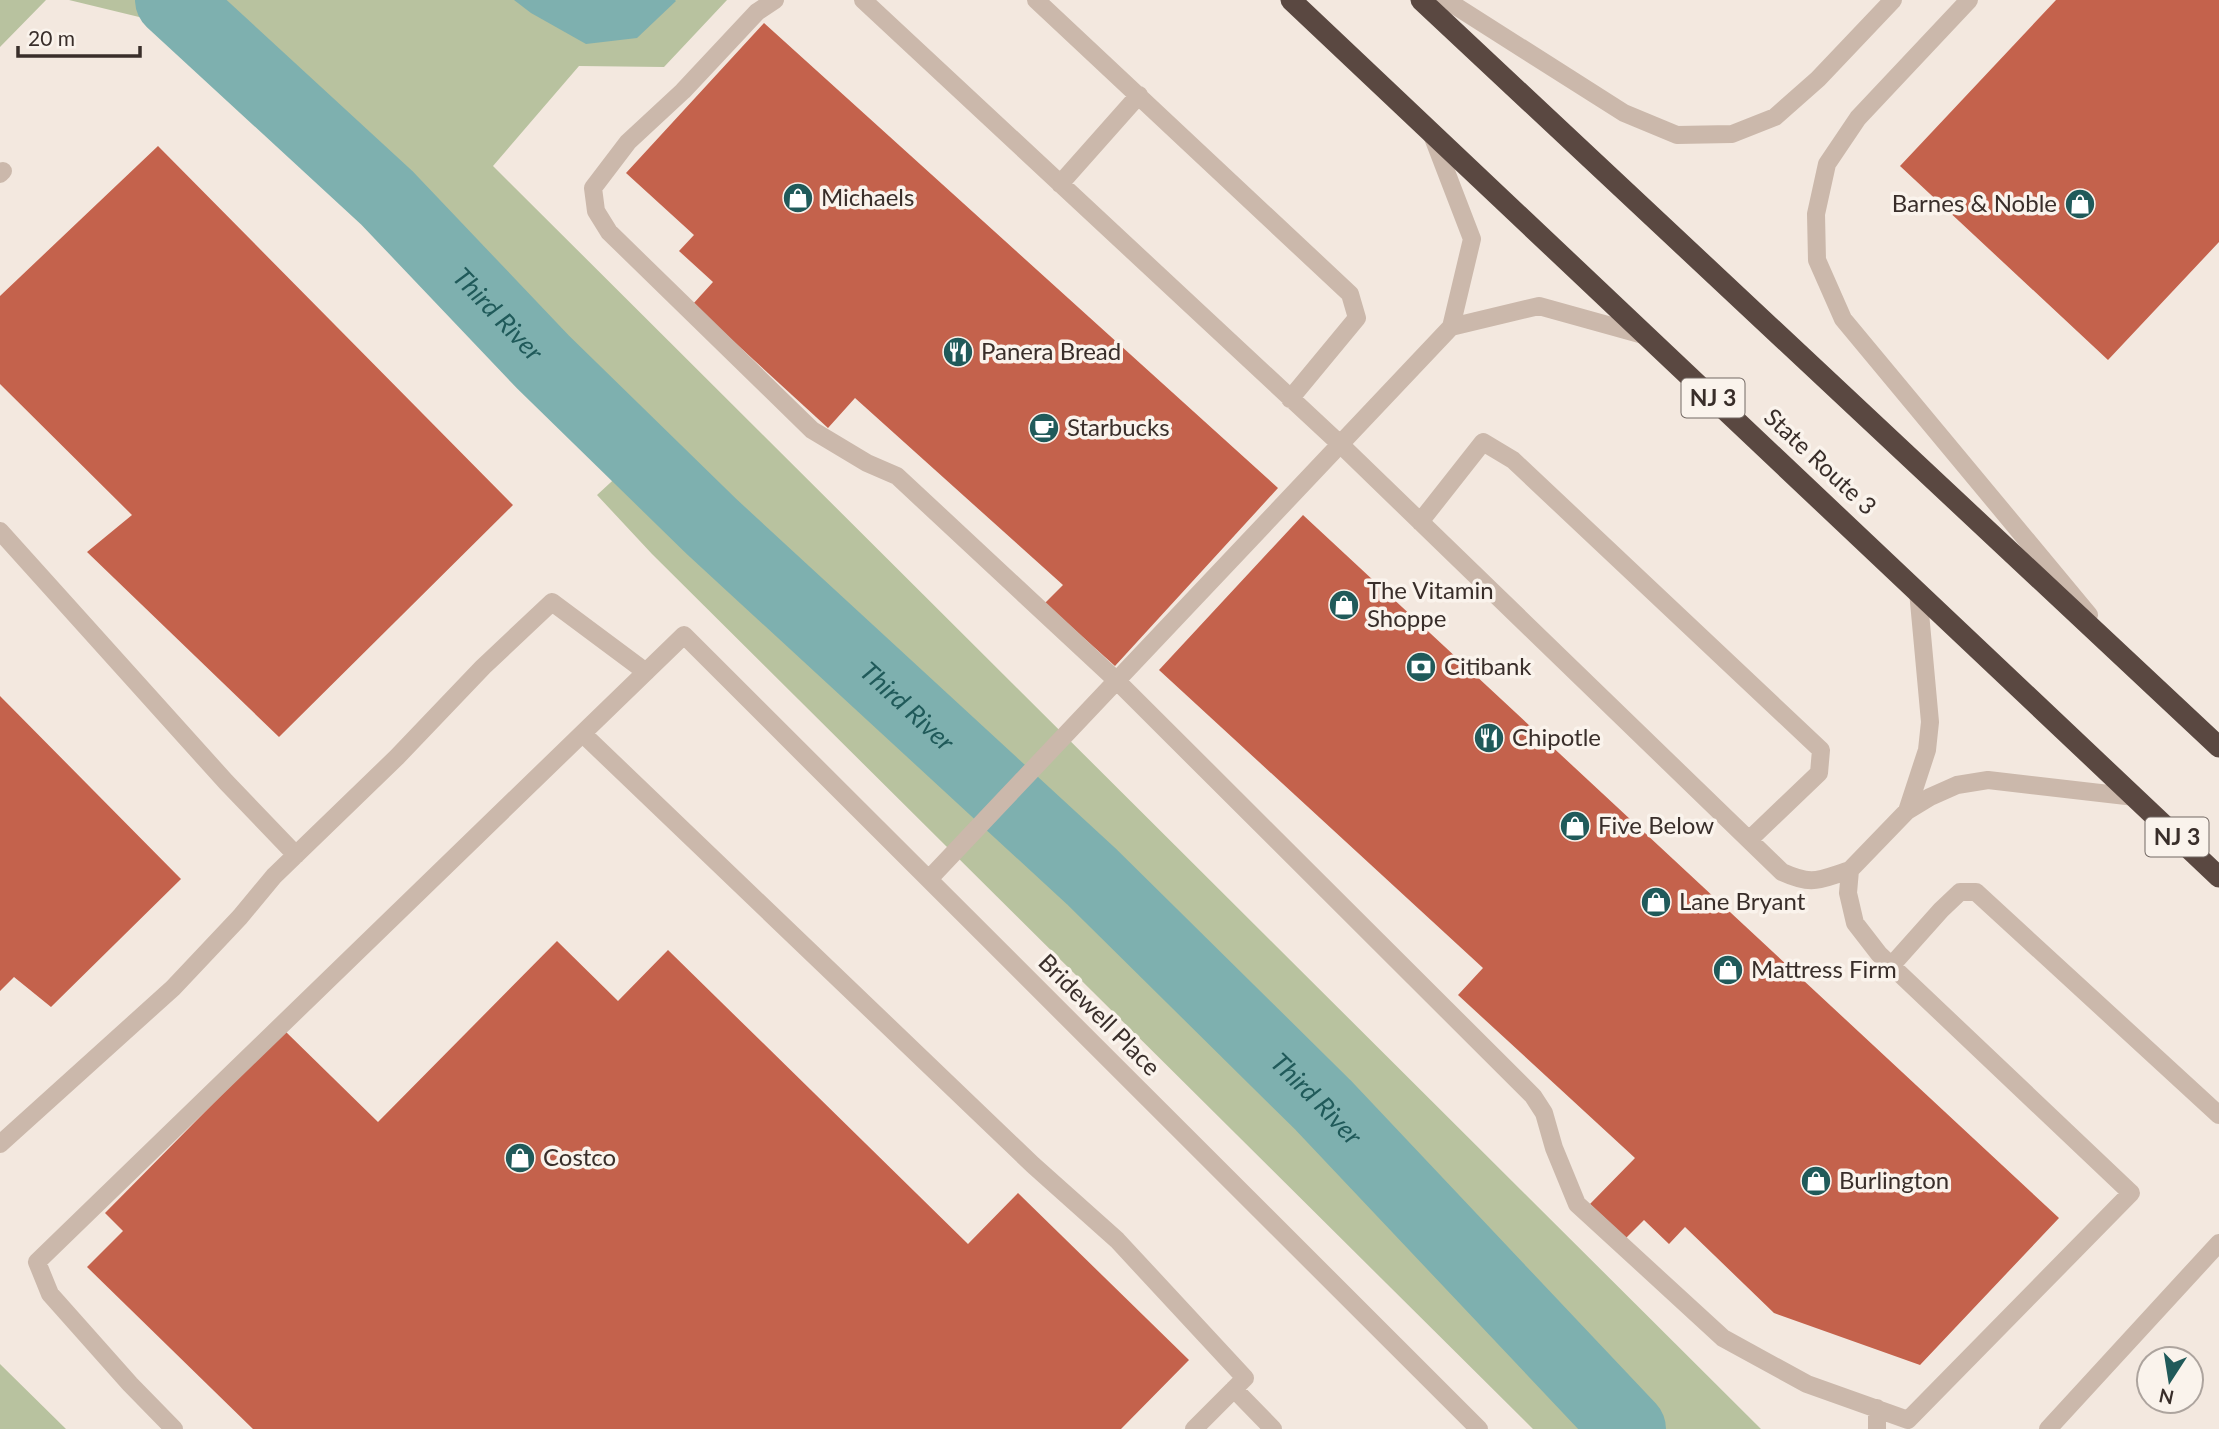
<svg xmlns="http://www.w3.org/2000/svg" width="2219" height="1429" font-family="Lato,sans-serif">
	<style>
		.green { fill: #b8c29f }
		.water { fill: #7eb0af }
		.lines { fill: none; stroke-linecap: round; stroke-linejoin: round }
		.river { stroke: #7eb0af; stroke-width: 74 }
		.building { fill: #c4624c }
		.minor { stroke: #cbb8ab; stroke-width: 18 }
		.highway { stroke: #5a4841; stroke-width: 21 }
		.labels { text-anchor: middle; stroke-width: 7; stroke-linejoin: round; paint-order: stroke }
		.shield { fill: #faf3ec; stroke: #736964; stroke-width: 2 }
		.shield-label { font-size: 23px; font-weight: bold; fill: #392e2a }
		.poi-label { font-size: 24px; fill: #392e2a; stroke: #faf3ec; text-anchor: start }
		.street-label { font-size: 24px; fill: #392e2a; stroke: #faf3ec }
		.water-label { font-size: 26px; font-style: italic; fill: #205a5a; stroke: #faf3ec }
	</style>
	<rect width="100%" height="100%" fill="#f3e8df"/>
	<path class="green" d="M0,0H46L0,47Z
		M69,0H727L664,67L579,66L493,166L1761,1429H1533L652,554L597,495L623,471L168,24Z
		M0,1364L66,1429H0Z"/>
	<path class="water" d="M514,0H675L676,1L637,38L586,44L531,13Z"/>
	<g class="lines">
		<path class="river" id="s1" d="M172,0L387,198L543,362L711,526L1092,877L1323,1105L1629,1429"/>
	</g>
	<path class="building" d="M2056,0H2219V242L2108,360L1900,166Z
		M764,23L1278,488L1115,666L1045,603L1063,585L855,398L828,428L693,304L713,282L679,251L694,235L626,173Z
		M158,146L513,505L279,737L87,552L132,515L0,384V296Z
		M1303,515L2059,1218L1920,1365L1774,1313L1685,1227L1669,1244L1644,1220L1626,1238L1590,1204L1635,1158L1458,995L1483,968L1159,670Z
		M0,696L181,879L51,1007L14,977L0,991Z
		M557,941L618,1001L668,950L968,1244L1018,1193L1189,1360L1121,1429H253L87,1267L123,1231L105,1213L285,1031L378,1122Z"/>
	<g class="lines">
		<path class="minor" d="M775,0L757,12L683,91L628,142L593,188L596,211L609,232L812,430L867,463L897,476L1116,680L1533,1096L1544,1113L1554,1148L1577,1204L1723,1338L1807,1384L1908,1420L2131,1193L1879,954L1855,923L1848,893L1850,870L1907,811
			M863,0L1340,444L1782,872C1813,886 1818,880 1850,870
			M1036,0L1350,294L1357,318L1290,399
			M1446,0L1624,113L1677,135L1732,134L1775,117L1818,79L1893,0
			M1969,0L1858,118L1827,164L1816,214L1817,260L1843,319L2089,615
			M0,174L3,171
			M1060,184L1139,95
			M1451,327L1539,306L1647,336
			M1420,522L1483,442L1513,460L1821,750L1819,773L1749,840
			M0,531L226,782L296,855
			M1918,591L1930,722L1927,750L1907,811L1930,797L1957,785L1988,780L2135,797
			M583,734L1033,1165L1117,1240L1245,1378L1194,1429
			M929,879L1451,327L1472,239L1432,135
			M1891,966L1941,910L1960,892H1976L2219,1115
			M0,1144L173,988L240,917L274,876L397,757L483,667L552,602L646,672
			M1234,1389L1273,1429
			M1877,1408V1429
			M174,1429L130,1384L50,1294L37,1262L684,635L1479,1429
			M2048,1429L2219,1243"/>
		<path class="highway" d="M1291,0L2219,877
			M1421,0L2219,747"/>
	</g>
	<defs>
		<g id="shop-disc" transform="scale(1.575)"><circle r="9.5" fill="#205a5a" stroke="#faf3ec"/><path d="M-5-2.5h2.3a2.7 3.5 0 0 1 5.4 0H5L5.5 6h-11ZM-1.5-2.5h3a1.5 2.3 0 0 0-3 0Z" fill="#fff"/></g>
		<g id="restaurant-disc" transform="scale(1.575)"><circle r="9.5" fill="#205a5a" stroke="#faf3ec"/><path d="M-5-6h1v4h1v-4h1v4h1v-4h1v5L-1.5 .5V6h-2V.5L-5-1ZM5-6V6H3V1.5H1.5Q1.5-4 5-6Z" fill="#fff"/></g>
		<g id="cafe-disc" transform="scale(1.575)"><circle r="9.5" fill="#205a5a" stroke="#faf3ec"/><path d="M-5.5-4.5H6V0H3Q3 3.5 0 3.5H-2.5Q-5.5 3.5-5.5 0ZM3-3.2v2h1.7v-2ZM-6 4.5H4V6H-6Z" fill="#fff"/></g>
		<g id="bank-disc" transform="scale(1.575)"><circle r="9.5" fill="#205a5a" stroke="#faf3ec"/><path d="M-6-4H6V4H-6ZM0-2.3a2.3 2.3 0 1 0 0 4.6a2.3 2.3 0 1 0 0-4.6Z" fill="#fff"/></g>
	</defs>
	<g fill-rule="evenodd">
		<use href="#shop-disc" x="798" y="198"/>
		<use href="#shop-disc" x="2080" y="204"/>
		<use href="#restaurant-disc" x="958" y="352"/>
		<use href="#cafe-disc" x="1044" y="428"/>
		<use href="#shop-disc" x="1344" y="605"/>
		<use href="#bank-disc" x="1421" y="667"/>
		<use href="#restaurant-disc" x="1489" y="738"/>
		<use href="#shop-disc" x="1575" y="826"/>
		<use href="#shop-disc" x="1656" y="902"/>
		<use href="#shop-disc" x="1728" y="970"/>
		<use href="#shop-disc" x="520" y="1158"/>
		<use href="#shop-disc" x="1816" y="1181"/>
	</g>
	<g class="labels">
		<g class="shield">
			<rect x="1681.5" y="378.5" width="63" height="39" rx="5"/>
			<rect x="2145.5" y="817.5" width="63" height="39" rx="5"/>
		</g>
		<g class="shield-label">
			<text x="1713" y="406">NJ 3</text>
			<text x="2177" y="845">NJ 3</text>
		</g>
		<g class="poi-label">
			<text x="821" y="206">Michaels</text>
			<text x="2057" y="212" text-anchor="end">Barnes &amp; Noble</text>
			<text x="981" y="360">Panera Bread</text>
			<text x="1067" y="436">Starbucks</text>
			<text x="1367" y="599">The Vitamin<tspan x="1367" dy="28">Shoppe</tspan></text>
			<text x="1444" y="675">Citibank</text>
			<text x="1512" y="746">Chipotle</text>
			<text x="1598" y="834">Five Below</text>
			<text x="1679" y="910">Lane Bryant</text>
			<text x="1751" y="978">Mattress Firm</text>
			<text x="543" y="1166">Costco</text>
			<text x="1839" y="1189">Burlington</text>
		</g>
		<g class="street-label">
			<text transform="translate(1820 462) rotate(43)" y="8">State Route 3</text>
			<text transform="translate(1099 1015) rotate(45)" y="8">Bridewell Place</text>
		</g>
		<g class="water-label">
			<text dy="9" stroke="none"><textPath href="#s1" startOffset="453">Third River</textPath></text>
			<text dy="9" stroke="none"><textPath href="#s1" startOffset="1020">Third River</textPath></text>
			<text dy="9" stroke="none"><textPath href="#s1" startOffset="1587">Third River</textPath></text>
		</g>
	</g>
	<g transform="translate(2170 1380) rotate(192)"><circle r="33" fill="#faf3ec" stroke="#ada49e" stroke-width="2"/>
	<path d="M0-5L12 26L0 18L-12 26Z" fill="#205a5a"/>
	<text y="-10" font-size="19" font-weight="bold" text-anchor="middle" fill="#392e2a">N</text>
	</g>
	<path d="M18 46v10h122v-10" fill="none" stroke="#392e2a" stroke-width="3.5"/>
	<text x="28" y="46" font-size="21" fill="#392e2a" stroke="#faf3ec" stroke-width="5" paint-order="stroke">20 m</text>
</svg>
